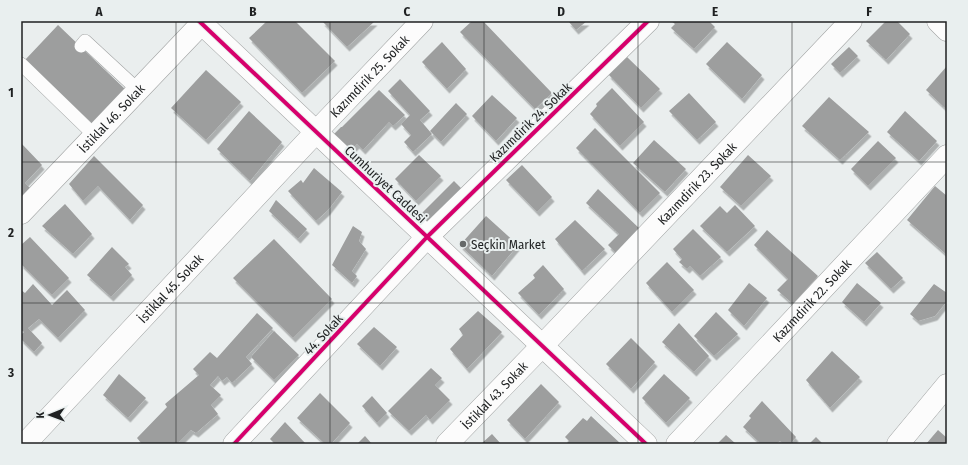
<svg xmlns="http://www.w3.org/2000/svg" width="968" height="465" font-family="'Fira Sans Condensed',sans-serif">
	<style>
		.building { fill: #9d9e9e; filter: url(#shadow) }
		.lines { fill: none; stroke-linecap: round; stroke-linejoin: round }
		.service-casing { stroke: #a1a3a3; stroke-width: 14 }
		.minor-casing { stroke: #a1a3a3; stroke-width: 23 }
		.tertiary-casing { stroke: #a1a3a3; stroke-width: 23 }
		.service { stroke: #fcfcfc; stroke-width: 13 }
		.minor { stroke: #fcfcfc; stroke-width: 22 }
		.tertiary { stroke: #fcfcfc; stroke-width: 22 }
		.cycleway-casing { stroke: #e9efef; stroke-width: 6 }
		.cycleway { stroke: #d6006c; stroke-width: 4 }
		.grid { fill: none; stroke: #1f2122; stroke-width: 1; stroke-opacity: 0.55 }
		.poi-dot { fill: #666969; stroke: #e9efef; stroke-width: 1.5 }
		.labels { text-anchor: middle; stroke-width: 4; stroke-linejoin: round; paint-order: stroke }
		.street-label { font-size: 13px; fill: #1f2122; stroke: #e9efef }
		.poi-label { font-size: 13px; fill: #1f2122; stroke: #e9efef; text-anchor: start }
		.neatline { fill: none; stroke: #1f2122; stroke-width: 1.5 }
		.grid-label { font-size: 13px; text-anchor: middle; font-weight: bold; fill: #1f2122 }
	</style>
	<defs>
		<filter id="shadow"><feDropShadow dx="2.5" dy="4.5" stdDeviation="0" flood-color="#0004"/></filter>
	</defs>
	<rect width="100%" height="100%" fill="#eaeeee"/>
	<path class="building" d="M267,21H295L335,61L302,93L249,38Z
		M322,21H375L347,47Z
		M472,21H483L552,93L535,109L460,32Z
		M568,21H587L576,30Z
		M671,21H709L715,27L694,49L671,28L675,24Z
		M886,21H897L910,34L886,60L866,41Z
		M58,25L127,91L95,126L25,60Z
		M442,42L466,69L447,89L422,62Z
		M727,42L762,75L742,99L706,64Z
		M849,47L858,56L840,73L831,64Z
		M626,56L660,89L641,108L608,74Z
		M947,66V107L946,109L926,90Z
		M206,70L241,102L206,140L171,108Z
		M400,79L430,111L420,120L432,134L413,152L404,142L411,135L401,124L410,115L388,91Z
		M612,88L644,122L620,146L590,114L597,106L596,104Z
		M379,90L405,115L393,126L389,122L363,150L357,144L349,152L332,136L341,127H342Z
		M689,93L716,122L697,140L669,111Z
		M492,95L517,118L496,141L472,116Z
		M829,97L869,132L840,160L802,126Z
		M456,103L467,114L441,142L430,131Z
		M249,111L282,142L250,181L217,149Z
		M905,111L937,141L919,161L887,132Z
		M595,128L660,193L640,213L576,148Z
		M654,140L686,169L665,192L633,163Z
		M878,141L896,158L868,186L851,169Z
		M21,143L42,165L25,183L32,190L21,201Z
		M419,155L441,176L416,201L395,179Z
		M748,155L771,176L741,206L720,187Z
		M94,156L143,205L130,220L98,186L83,201L69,184Z
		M522,165L552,197L537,212L506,180Z
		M314,168L342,192L328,210L316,221L288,191L301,180L303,183Z
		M454,181L464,191L430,225L421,214Z
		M935,186L947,196V255L907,220Z
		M598,189L641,230L618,255L608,245L619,234L586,203Z
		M276,200L307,229L298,239L269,211Z
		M65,204L92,234L73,254L42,226Z
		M735,205L755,226L727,252L700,226L720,206L727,213Z
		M486,216L518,245L492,276L460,245Z
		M575,220L605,249L582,271L555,239Z
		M353,226L362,232L359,241L366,249L352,271L357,276L352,283L332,265Z
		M693,229L721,257L700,276L690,266L687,269L679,262L682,259L673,249Z
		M767,230L818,276L793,304L777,290L788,279L754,245Z
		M30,237L69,278L52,295L21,264V245Z
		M274,239L332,299L293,338L233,278Z
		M112,247L129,264L125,267L132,275L111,297L87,275Z
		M877,252L903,278L891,289L865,263Z
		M667,262L694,290L672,312L646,283Z
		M543,265L564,289L539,315L518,293L535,278L533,275Z
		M749,283L767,298L744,326L728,310Z
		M857,283L881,303L864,322L842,302Z
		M33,284L52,305L67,290L85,310L58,338L39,319L28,328L42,343L34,352L21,339V335L24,332L21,330V290L25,293Z
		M934,284L947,293V301L935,316L918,321L910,314Z
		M478,311L502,332L467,369L450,349L463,335L459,329Z
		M716,312L738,334L714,356L694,336Z
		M257,313L273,328L246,357L252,364L232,383L227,377L222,381L218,376L210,385L221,395L211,405L218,414L196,433L191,430L177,444H142L137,438L167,407L165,404L199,375L193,369L210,352L217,358Z
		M679,323L709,356L694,372L662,342Z
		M374,327L397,347L380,366L357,344Z
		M274,331L299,355L274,380L251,357Z
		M631,338L655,362L631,389L606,364Z
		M832,351L860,377L830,408L806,380Z
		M431,368L442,378L435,385L450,400L430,420L426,415L409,431L388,411Z
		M119,374L146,398L128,418L103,395Z
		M664,374L690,398L666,423L642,398Z
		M541,384L559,402L525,439L507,420Z
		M320,393L350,423L331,444H325L297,418Z
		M372,396L387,413L377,423L362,406Z
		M762,401L796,437L790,444H783L780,441L776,444H761L743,427L751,418L749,416Z
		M591,416L621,444H566L569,441L565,437L583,418L587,421Z
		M285,422L306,444H275L270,439Z
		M938,430L947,438V444H926Z
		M492,434L501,444H481Z
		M726,435L736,444H717Z
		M365,436L372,444H357Z
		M816,437L823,444H809Z"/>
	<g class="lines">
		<g class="service-casing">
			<path id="service" d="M81,46L85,41L138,90
				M21,64L87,128"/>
		</g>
		<g class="minor-casing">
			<g id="minor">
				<path id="s1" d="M21,213L204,21"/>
				<path id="s2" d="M25,444L316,132L422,21"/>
				<path d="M234,444L427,237L648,21"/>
				<path id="s3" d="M447,444L542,346L851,21"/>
				<path id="s4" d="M677,444L947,156"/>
				<path d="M898,444L947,385"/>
			</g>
		</g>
		<g class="tertiary-casing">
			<path id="tertiary" d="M199,21L646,444
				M938,21L947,30"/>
		</g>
		<use href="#service" class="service"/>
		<use href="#minor" class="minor"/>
		<use href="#tertiary" class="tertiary"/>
		<g class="cycleway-casing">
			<path id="cycleway" d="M199,21L646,444
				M234,444L427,237L648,21"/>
		</g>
		<use href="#cycleway" class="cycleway"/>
	</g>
	<path class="grid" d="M176,21V444M330,21V444M484,21V444M638,21V444M792,21V444M21,162H947M21,303H947"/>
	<circle class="poi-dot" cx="463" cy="244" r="4"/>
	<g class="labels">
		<g class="street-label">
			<text dy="5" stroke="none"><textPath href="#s2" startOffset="504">Kazımdirik 25. Sokak</textPath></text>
			<text dy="5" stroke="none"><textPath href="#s1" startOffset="131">İstiklal 46. Sokak</textPath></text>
			<text transform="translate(530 122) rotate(-44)" y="5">Kazımdirik 24. Sokak</text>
			<text dy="5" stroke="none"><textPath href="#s3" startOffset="361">Kazımdirik 23. Sokak</textPath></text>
			<text transform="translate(386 184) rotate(43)" y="5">Cumhuriyet Caddesi</text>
			<text dy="5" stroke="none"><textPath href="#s2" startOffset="213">İstiklal 45. Sokak</textPath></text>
			<text dy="5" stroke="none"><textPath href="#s4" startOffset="197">Kazımdirik 22. Sokak</textPath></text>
			<text transform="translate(323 334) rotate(-47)" y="5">44. Sokak</text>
			<text dy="5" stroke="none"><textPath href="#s3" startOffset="68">İstiklal 43. Sokak</textPath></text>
		</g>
		<g class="poi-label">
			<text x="471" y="249">Seçkin Market</text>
		</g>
	</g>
	<rect width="968" height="465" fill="none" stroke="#e9efef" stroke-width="44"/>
	<g transform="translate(50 415) rotate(269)" stroke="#e9efef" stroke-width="3" paint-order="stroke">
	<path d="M0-3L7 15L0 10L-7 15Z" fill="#1f2122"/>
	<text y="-6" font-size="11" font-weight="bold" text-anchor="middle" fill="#1f2122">K</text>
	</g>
	<rect x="22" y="22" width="924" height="421" class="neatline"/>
	<g class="grid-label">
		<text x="99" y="16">A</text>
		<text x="253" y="16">B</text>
		<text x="407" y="16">C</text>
		<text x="561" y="16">D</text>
		<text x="715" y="16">E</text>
		<text x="869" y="16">F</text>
		<text x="11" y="97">1</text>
		<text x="11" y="237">2</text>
		<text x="11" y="377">3</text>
	</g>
</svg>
